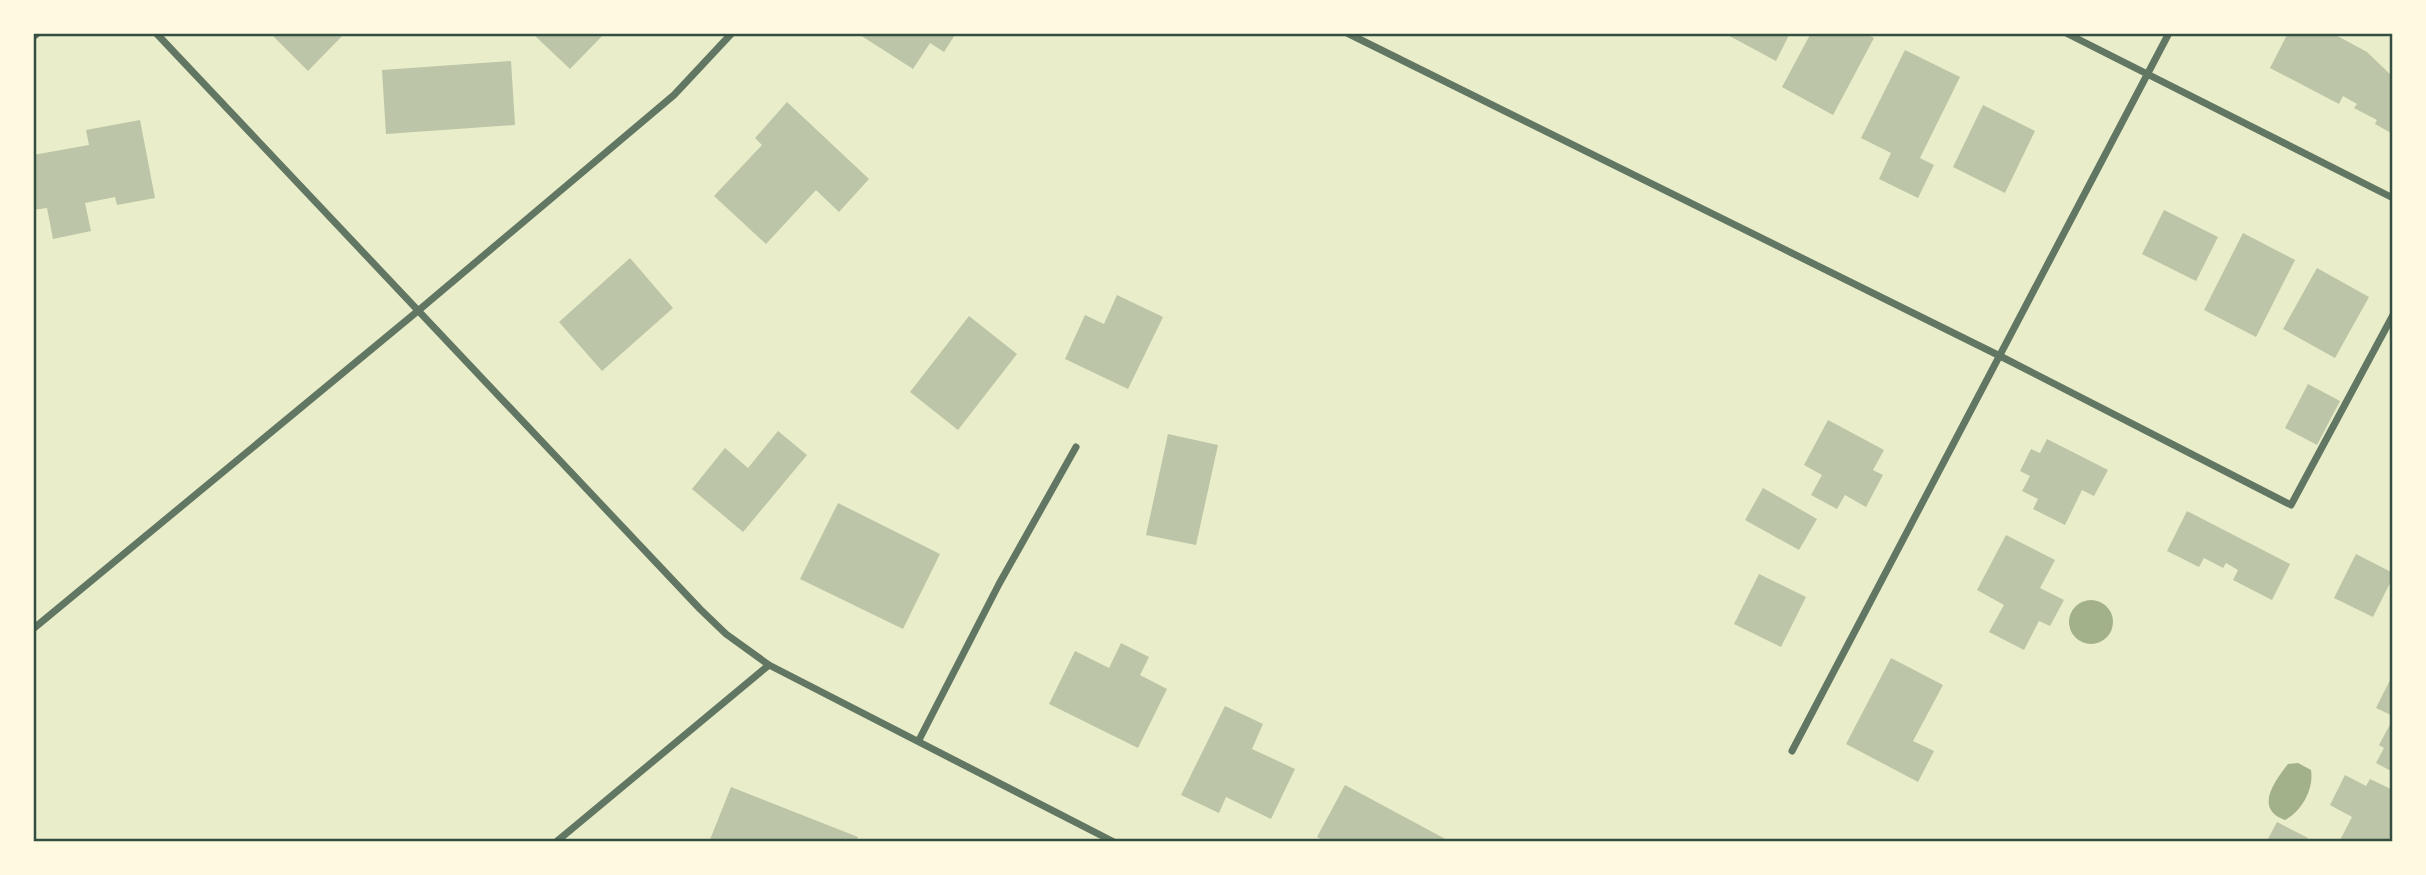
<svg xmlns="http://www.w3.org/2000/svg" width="2426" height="875" font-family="'Fira Sans',sans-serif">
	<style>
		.water { fill: #a3b18a }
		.building { fill: #bcc5a7 }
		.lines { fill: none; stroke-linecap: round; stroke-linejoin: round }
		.minor { stroke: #617663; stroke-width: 7 }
		.neatline { fill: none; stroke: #344e41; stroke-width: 2.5 }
	</style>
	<rect width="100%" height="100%" fill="#e9edc9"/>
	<path class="water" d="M2069 622a22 22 0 1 1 44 0a22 22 0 1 1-44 0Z
		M2298,763L2311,770C2314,789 2302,811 2285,820C2254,809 2274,782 2288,764Z"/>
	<path class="building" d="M270,33H345L308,71Z
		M532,33H605L570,69Z
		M857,33H956L944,52L930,43L913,69Z
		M1724,33H1790L1776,61Z
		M1811,33H1865L1874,38L1833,115L1782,87Z
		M2288,33H2332L2367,52L2393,77V134L2375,124L2377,120L2354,108L2357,104L2343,96L2339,104L2270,68Z
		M1905,50L1960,77L1920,158L1934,165L1918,198L1879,179L1891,153L1861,138Z
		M511,61L515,125L386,134L382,70Z
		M787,102L869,179L839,212L816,190L766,244L714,196L762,145L755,138Z
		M1983,105L2035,131L2005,193L1953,167Z
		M140,120L155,198L117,205L115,197L85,203L91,231L53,239L47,208L33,210V155L89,145L86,130Z
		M2164,210L2218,237L2196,281L2142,254Z
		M2243,233L2295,260L2256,337L2204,310Z
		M630,258L673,308L602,371L559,322Z
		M2317,268L2369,297L2335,358L2283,329Z
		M1117,295L1163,317L1128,389L1065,359L1085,315L1104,324Z
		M969,316L1017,354L958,430L910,392Z
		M2308,384L2340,401L2317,445L2285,428Z
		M1828,420L1884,450L1873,470L1883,475L1866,507L1845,495L1837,509L1811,495L1822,475L1804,465Z
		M778,431L807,455L743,532L692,489L725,448L748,468Z
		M1168,434L1218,445L1196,545L1146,535Z
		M2047,439L2108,470L2094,496L2082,490L2065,525L2033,509L2038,499L2022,491L2030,476L2020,471L2031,449L2040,453Z
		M1763,488L1817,519L1799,550L1745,520Z
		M838,503L940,554L903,629L800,579Z
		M2187,511L2290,564L2272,600L2233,580L2238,570L2226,563L2223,568L2204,558L2199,567L2167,551Z
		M2006,535L2055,560L2040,588L2064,600L2050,626L2039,621L2024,650L1989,632L2004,605L1977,590Z
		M2356,554L2393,573V577L2373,617L2334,598Z
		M1759,574L1806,597L1781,647L1734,624Z
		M1121,643L1149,657L1140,675L1167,689L1138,748L1049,704L1075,651L1109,668Z
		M1891,658L1943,685L1913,741L1934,751L1918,782L1846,744Z
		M2390,680L2393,681V716L2376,708Z
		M1225,706L1263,724L1252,749L1295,769L1271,819L1226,797L1219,813L1181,795Z
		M2393,719V772L2376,763L2384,748L2379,745Z
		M2345,775L2366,786L2370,779L2393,790V842H2339L2352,817L2330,805Z
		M1345,785L1451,842H1326L1317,837Z
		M731,787L858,837L856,842H709Z
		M2277,822L2308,838L2306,842H2273L2268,839Z"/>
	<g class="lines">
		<path class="minor" d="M156,33L700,609L726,634L769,665L1114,842
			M1347,33L2000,356L2291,505L2393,315
			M2066,33L2393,198
			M33,37L38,33
			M33,629L419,310L674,95L732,33
			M919,740L999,584L1076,447
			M1792,751L2169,33
			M556,842L769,665"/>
	</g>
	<rect width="2426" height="875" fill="none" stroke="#fefae0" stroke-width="70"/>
	<rect x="35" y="35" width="2356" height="805" class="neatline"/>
</svg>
